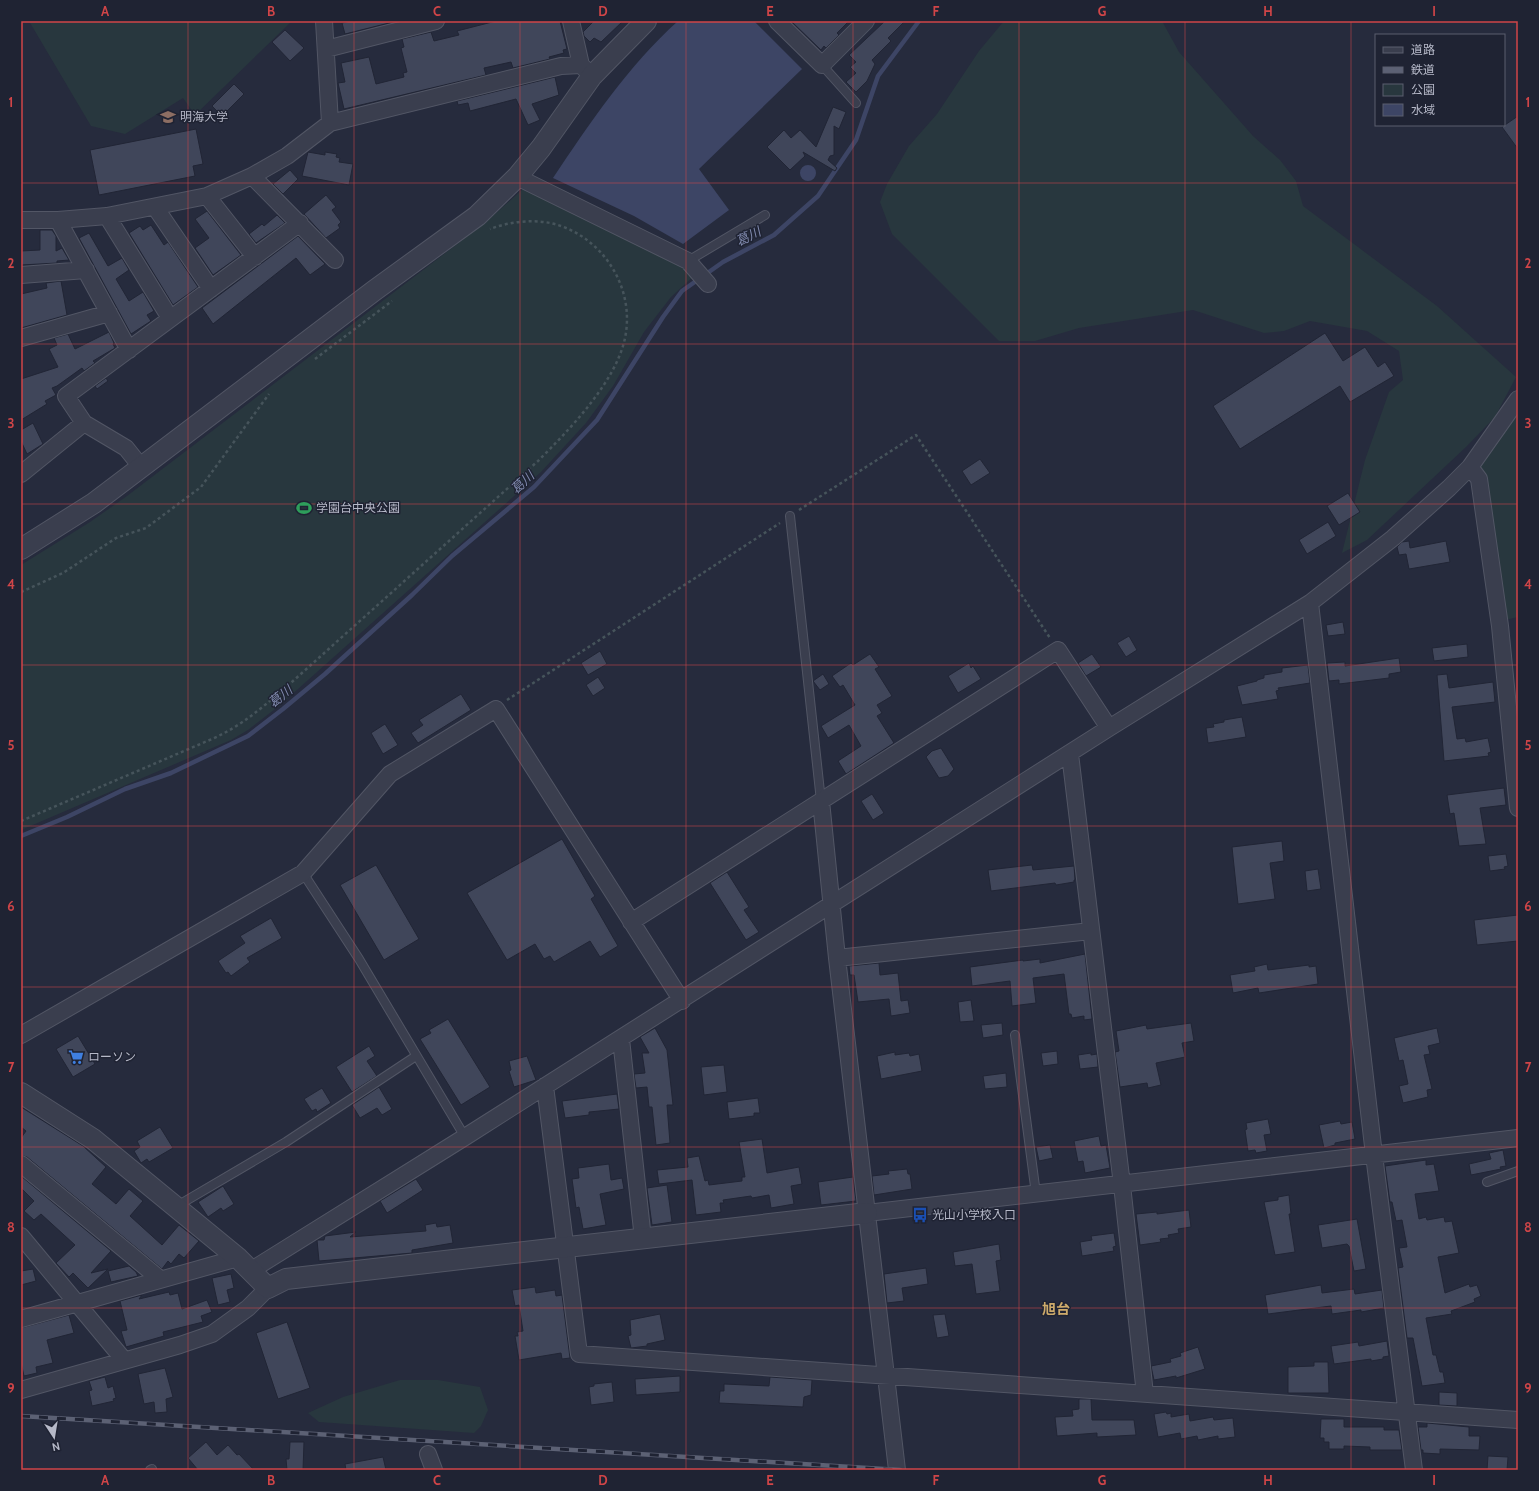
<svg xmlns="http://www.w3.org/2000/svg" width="1539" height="1491" font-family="Cabin,'Noto Sans JP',sans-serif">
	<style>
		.green { fill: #28373e }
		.water { fill: #3d4565 }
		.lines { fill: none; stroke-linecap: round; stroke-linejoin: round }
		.stream { stroke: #3d4565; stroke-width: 4.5 }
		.building { fill: #40465a; stroke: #212535 }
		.service-casing { stroke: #525665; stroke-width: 10 }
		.minor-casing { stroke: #525665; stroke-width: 18 }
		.tertiary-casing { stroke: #525665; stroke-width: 22 }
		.path { stroke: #46545b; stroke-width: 2.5; stroke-dasharray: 3 3; stroke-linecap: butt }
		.service { stroke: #3a3e4e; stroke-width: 8 }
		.minor { stroke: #3a3e4e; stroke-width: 16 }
		.tertiary { stroke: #3a3e4e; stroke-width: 20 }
		.rail-casing { stroke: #5c6174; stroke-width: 4.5 }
		.rail { stroke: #1f2333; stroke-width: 3; stroke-dasharray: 9; stroke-linecap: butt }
		.grid { fill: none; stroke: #d04548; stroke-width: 1; stroke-opacity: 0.55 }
		.labels { text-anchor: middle; stroke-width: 3; stroke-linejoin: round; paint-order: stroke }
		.poi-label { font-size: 12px; fill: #b6b9c8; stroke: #1f2333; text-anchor: start }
		.water-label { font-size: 13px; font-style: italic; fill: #808aae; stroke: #1f2333 }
		.quarter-label { font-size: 14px; font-weight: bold; fill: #ceab6b; stroke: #1f2333 }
		.neatline { fill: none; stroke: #d04548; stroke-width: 1.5 }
		.grid-label { font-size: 13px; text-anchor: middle; font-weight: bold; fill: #d04548 }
	</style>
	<rect width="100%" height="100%" fill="#262b3d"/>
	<path class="green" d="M29,21H292L195,115L183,98L125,134L91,126Z
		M1004,21H1162L1179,52L1253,136L1280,160L1296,181L1303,206L1437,306L1516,377L1495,417L1466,447L1367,540L1342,553L1365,460L1389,392L1403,380L1399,351L1367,331L1310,321L1284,331L1264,333L1193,310L1079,328L1035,341H999L892,234L880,202L887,184L909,146L937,114L979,51Z
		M523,189L688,268L696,274L671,297L644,332L613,386L586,423L541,472L279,706L248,730L231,740L21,830V565L90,522L127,496L486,222Z
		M1518,414V617L1505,620L1480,464Z
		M400,1380H438L480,1387L488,1410L481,1426L474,1433L319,1422L308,1413L343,1397Z"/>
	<path class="water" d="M678,21H754L802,69L699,169L729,210L683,244L634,216L553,178C590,123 628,66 678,21Z
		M800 173a8 8 0 1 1 16 0a8 8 0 1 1-16 0Z"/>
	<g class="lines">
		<path class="stream" d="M21,836L67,817L125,789L171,773L248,736L283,709L325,674L412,595L452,556L534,487L597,420L663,317L682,291L723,262L774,235L818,196L856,140L878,76L919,21"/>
	</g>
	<path class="building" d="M351,21H392L393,22L345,34L342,23Z
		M496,21H560L567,49L563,50L564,53L549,57L550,59L513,68L511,62L484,68L486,75L344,109L338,83L345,82L341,63L369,57L376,84L404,77L403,73L407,72L401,48L404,47L402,39L431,32L434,41L459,35L457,31Z
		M594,21H623L601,42L594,38L590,42L584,36L583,32Z
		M791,21H849L837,33L839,35L826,48L824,46L821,50Z
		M885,21H905L888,38L891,41L872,60L875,64L867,81L856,92L846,82L856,73L850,67L856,62L849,55Z
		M285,30L304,48L290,61L272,42Z
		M555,77L559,95L532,104L540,120L528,125L516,99L470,111L468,103L458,105L457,101Z
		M234,84L244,94L222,116L212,106Z
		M833,107L846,112L839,129L834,126V155L830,156L828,160L837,168L835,171L803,152L805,156L790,170L767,147L784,130L791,138L800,130L816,147Z
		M1518,116V149L1502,127Z
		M196,129L203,164L193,166L195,176L99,195L90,150Z
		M308,152L325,155V152L337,154L336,157L340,158L339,162L353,164L349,185L302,176Z
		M290,170L298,179L283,194L273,184Z
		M326,195L336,207L332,210L341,222L338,225L340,228L326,238L304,214Z
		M207,211L241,255L213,275L195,248L209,238L195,219Z
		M277,215L285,223L256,243L249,234L262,224L264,226Z
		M151,225L164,245L168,242L198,287L173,305L129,233L140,226L143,230Z
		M40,230H52L56,236V251L62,248L69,260L57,261V263L21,265V251L40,250Z
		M89,233L108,266L122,258L129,270L116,279L129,301L143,292L154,311L147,315L151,321L131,334L79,238Z
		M298,236L325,264L310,275L296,258L213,324L202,308Z
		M61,281L67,315L21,328V294L47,288L46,283Z
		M109,332L114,343L113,344L115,348L93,361L95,363L84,371L82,368L57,386L52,388L56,395L45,401L47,404L21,420V379L58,367L49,349L57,345L54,338L68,334L75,349Z
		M1325,333L1343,361L1365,347L1378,367L1385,362L1394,376L1350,402L1340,386L1240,449L1213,406Z
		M106,378L108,381L97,389L95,386Z
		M33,423L43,444L27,454L21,441V430Z
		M980,459L990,473L971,485L962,471Z
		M1348,493L1360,512L1339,525L1327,506Z
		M1328,522L1336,536L1307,554L1299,540Z
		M1409,541L1410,548L1446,541L1450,562L1409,569L1406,554L1399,555L1397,547L1402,542Z
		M1343,622L1345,634L1328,636L1326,625Z
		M1129,636L1137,650L1126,657L1117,643Z
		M1467,644L1468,657L1434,661L1432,648Z
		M600,651L607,664L588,675L581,663Z
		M870,654L879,667L875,669L892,696L877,705L882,713L877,716L894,743L846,774L838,761L861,746L849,725L828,738L821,726L855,705L843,685L840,687L832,676L851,663L853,665Z
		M1092,654L1101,667L1086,676L1078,663Z
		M1399,658L1401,672L1389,674V678L1339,684V680L1329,681L1327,663L1345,662V666Z
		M969,663L971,668L973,666L981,679L958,693L948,676Z
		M1308,665L1310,683L1278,688L1279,690L1276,691L1278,699L1242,705L1237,686L1257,681V680L1264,678V675L1282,672V668Z
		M823,674L829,684L820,690L813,681Z
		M1447,674L1449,688L1493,682L1495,702L1452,707L1457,739L1465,738L1466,742L1488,738L1491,752L1488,753L1489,756L1444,761L1437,675Z
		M598,677L605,688L593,696L586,685Z
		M461,694L471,710L418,743L411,733L423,725L419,720Z
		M1242,717L1246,737L1208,743L1206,728L1214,727L1213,724L1224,722V720Z
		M385,724L398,745L383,754L371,733Z
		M941,748L954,769L948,776L939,778L926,757L932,751Z
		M1504,788L1506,805L1480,808L1486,844L1459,846L1454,813L1450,814L1447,795Z
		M872,794L884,813L873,820L861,801Z
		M562,839L595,896L591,899L618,946L600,957L590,941L554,962L550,956L544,959L535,944L507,960L467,893Z
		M1282,841L1284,861L1270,863L1275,899L1238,904L1232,847Z
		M1506,854L1508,866L1504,867L1505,869L1490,871L1488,856Z
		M376,865L419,939L384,960L340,885Z
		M1032,865L1033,870L1074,866L1075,880H1074V882L1056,885L1055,883L991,891L988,870Z
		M1318,869L1321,889L1307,891L1305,871Z
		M727,872L749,907L744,910L759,932L746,940L710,883Z
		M1518,915V941L1477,945L1474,920Z
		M271,918L282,938L247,958L250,962L231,976L228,972L226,973L218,961L245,943L240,936Z
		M1085,954L1092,1019L1084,1020V1016L1072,1018L1071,1014H1069L1064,974L1033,978L1036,1003L1012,1006L1010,981L972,986L970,967L1023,960V961L1040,959V963Z
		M879,963L880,975L898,973L901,1001L908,1000L910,1013L891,1016L889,999L858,1002L854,975H850L849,966Z
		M1267,964L1268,970L1309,965V967L1316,966L1318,984L1259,993L1258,988L1233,993L1230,975L1255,971L1254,967Z
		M971,1000L974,1021L960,1022L958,1002Z
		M448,1019L490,1087L461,1105L420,1039L431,1033L429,1030Z
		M1002,1023L1003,1035L983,1038L981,1025Z
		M1191,1023L1194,1041L1182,1043L1185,1057L1156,1063L1161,1085L1148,1088L1147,1083L1120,1087L1115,1052L1119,1051L1116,1031L1146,1025L1147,1029Z
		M655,1028L667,1050L673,1105H667L670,1143L656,1145L652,1107H649L647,1087L636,1088L634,1074L645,1073L642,1053H649L640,1037Z
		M1437,1028L1440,1043L1428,1046L1430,1054L1424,1055L1432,1089L1427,1090L1428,1097L1403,1103L1399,1086L1408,1084L1403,1060L1399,1061L1394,1038Z
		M78,1036L95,1064L73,1077L56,1049Z
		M369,1046L375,1056L367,1061L377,1076L352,1092L336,1067Z
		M1057,1051L1058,1064L1043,1066L1041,1053Z
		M895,1052V1055L909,1053L910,1056L919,1054L922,1071L881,1079L877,1056Z
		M1091,1053V1055L1097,1054L1098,1067L1080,1069L1078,1055Z
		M527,1056L536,1080L514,1087L509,1071L511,1070L509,1061Z
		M724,1065L727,1092L704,1095L701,1067Z
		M1006,1073L1007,1087L985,1089L983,1076Z
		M379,1087L392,1109L382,1115L377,1108L360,1118L352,1105Z
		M322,1088L331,1103L317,1112L316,1109L312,1111L304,1099Z
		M617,1094L619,1109L589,1112V1115L565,1118L562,1101Z
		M758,1098L760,1113H754V1116L729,1119L727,1102Z
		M21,1107L83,1146L106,1167L92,1184L116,1204L129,1189L143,1201L130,1216L162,1245L179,1225L199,1241L184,1258L179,1254L171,1264L168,1261L162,1269L27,1157L21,1155V1138L26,1131L21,1127Z
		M1268,1119L1271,1134L1264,1135L1267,1151L1256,1153L1255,1150L1248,1151L1245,1130L1247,1129L1246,1123Z
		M1340,1121L1341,1124L1352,1122L1355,1139L1335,1143V1145L1324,1148L1319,1125Z
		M160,1127L173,1148L149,1162L147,1159L141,1163L134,1151L140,1147L137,1141Z
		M1099,1136L1101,1146L1106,1145L1110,1168L1085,1173L1083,1161L1078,1162L1074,1141Z
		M762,1139L767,1173L799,1167L802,1184L791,1186L794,1204L771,1208L769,1195L752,1198L751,1196L723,1200L724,1203H720L721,1212L696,1215L692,1180L659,1184L657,1170L688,1167L687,1158L699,1156L705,1181L708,1180L709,1185L742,1181V1177H745L739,1142Z
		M1050,1145L1053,1158L1039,1161L1036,1147Z
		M1503,1150L1506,1166L1500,1167L1501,1169L1471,1175L1469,1164L1491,1159L1489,1153Z
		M1426,1160V1165L1434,1164L1439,1191L1415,1194L1419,1219L1426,1217L1427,1220L1444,1217L1445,1222L1452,1221L1459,1253L1438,1257L1445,1293L1469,1284L1470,1287L1477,1285L1481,1296L1474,1299L1475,1302L1451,1311L1452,1314L1426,1318L1433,1355H1436L1440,1372H1443L1445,1383L1422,1386L1413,1338H1407L1398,1268L1403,1267L1399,1248L1407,1247L1402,1220L1396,1221L1392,1202H1390L1385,1166Z
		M609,1164L611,1180L622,1178L624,1189L600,1194L606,1225L583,1229L579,1207L576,1208L572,1179L579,1178L578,1168Z
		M907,1169L908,1174H910L912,1189L874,1195L872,1176L889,1174L888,1171Z
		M21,1176L111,1251L91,1273L108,1269L88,1288L73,1273L69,1277L56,1263L75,1245L41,1214L34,1220L24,1211L34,1201L21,1188Z
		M853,1177L856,1201L821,1205L818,1182Z
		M416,1179L423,1190L387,1213L380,1201Z
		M667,1185L672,1222L652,1225L647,1188Z
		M223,1186L234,1204L223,1211L221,1208L208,1217L198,1202Z
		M1289,1195L1291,1214H1289L1295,1252L1275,1255L1264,1202L1278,1200V1197Z
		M1189,1210L1191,1227L1178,1229L1179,1233L1168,1235L1169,1238L1160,1239L1161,1242L1140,1245L1136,1214L1157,1212V1214Z
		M1357,1219L1366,1269L1354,1271L1349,1246L1347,1244L1322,1248L1318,1225Z
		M436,1223L437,1227L450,1225L453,1243L412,1250V1253L319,1261L317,1240H324L325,1236L356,1232L350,1237L426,1231L425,1225Z
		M1114,1233L1116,1246L1113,1247L1114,1251L1082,1256L1080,1242L1092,1240L1091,1236Z
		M999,1244L1001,1260L996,1261L1000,1291L976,1294L972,1264L955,1266L953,1252Z
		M129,1266L136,1272L138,1276L111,1282L108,1271Z
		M926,1268L928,1284L902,1288L904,1301L887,1303L884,1274Z
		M33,1269L36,1281L21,1285V1271Z
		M231,1274L234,1288L227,1290L230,1302L218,1305L212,1278Z
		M1321,1285L1322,1293L1354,1289L1355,1294L1382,1290L1384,1308L1361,1312V1310L1332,1314L1331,1306L1268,1314L1265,1295Z
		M535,1287L536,1293L555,1290L556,1296L562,1295L570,1358L562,1359L561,1353L519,1360L515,1336H518L517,1332L523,1331L519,1305L515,1306L512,1290Z
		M169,1292L170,1295L178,1293L182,1309L207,1300L212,1312L201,1316L203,1322L163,1332L164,1336L126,1347L121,1331L127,1330L120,1301L142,1295L139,1299Z
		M660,1314L665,1340L647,1344V1346L631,1348L628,1336L631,1335L630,1320Z
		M945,1314L949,1336L937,1338L933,1315Z
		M69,1315L74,1333L47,1340L53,1363L36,1367L37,1373L24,1376L21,1362V1328Z
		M287,1322L310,1388L278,1399L256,1333Z
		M1387,1341L1389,1356L1383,1357V1359L1371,1361V1359L1334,1364L1331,1346L1358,1342L1359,1346Z
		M1198,1347L1205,1369L1176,1378V1376L1154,1380L1151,1366L1171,1362L1170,1359L1181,1356L1180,1353Z
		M1314,1362H1328L1329,1393H1288V1367L1314,1366Z
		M165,1368L173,1397L166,1399L167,1412L155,1413L154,1402L144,1404L138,1374Z
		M680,1376V1392L636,1395L635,1379Z
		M105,1377L108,1388L113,1386L116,1398L113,1399L114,1401L92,1406L89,1391L92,1390L89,1381Z
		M770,1377L812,1380L811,1395L804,1397L803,1407L719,1403L720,1391H724V1384L769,1386Z
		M612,1382L614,1402L591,1405L589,1387L594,1386V1384Z
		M1439,1392L1457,1393V1406L1439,1405Z
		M1079,1399H1091L1092,1420H1134L1136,1435L1097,1437V1433L1057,1436L1055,1417L1073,1416L1072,1410L1079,1409Z
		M1166,1412L1167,1414L1171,1413V1417L1189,1414L1190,1421L1213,1417L1214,1420L1233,1418L1235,1437L1218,1439V1436L1198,1440L1197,1436L1181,1439L1180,1433L1158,1437L1154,1414Z
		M1321,1419H1344V1427H1384V1430H1399L1402,1450H1370V1447L1344,1446V1449H1329V1442H1324V1438H1320Z
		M1427,1423L1469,1427V1436H1480L1479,1450L1440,1449V1454L1423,1453V1450H1421L1418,1427H1427Z
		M206,1442L217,1455L228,1445L237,1455L239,1454L254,1470H198L188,1458Z
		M290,1442H304L303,1470H287L286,1459H289Z
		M1488,1456L1508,1457L1507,1470H1487Z
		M383,1457L386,1470H346L345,1464Z"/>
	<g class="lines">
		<g class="service-casing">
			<path id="service" d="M822,65L856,103
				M688,261L765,215
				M790,516L821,801
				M303,873L359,959L465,1137
				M1015,1035L1036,1194
				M1487,1182L1518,1171
				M177,1206L286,1142L416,1056
				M150,1470L152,1469"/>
		</g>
		<g class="minor-casing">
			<path id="minor" d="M324,21L330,123
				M571,21L581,65L587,71
				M777,21L822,65L866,21
				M326,49L436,21
				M252,176L335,260
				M517,177L688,261L708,284
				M207,196L255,257
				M155,207L211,289
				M107,216L170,318
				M21,220H58L107,216L207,196L252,176L287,156L330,123L561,66L581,65
				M58,220L129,350
				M21,275L86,270
				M21,338L109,313
				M84,423L126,448L142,468
				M1470,467L1479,479L1500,626L1518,808
				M21,474L84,423L66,396L300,223
				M1310,603L1374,1155L1414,1470
				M1070,754L1122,1185L1145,1394
				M821,801L837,958L897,1470
				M631,922L1058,650L1109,728
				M837,958L1091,931
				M21,1035L303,873L390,774L496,709L682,1001
				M621,1039L643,1239
				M545,1086L579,1354L1518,1420
				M21,1164L160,1279
				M867,1213L1518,1138
				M21,1236L124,1360
				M250,1271L465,1137L1109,728L1310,603L1393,538L1449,488L1470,467L1518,399
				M21,1319L238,1258
				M21,1390L180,1345L212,1334L248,1308L268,1288
				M428,1454L434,1470"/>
		</g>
		<g class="tertiary-casing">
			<path id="tertiary" d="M21,549L94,503L375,290L477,216L517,177L541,148L592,76L646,21
				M21,1093L93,1139L238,1258L268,1288L286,1279L867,1213"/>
		</g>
		<path class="path" d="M315,359L392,301
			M799,510L916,435L1050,638
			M21,592L63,573L116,538L146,528L201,487L269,394
			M507,700L780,523
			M21,821L212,739C241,726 259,710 283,690L538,461C569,430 616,382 625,338C635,290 606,242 561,226C539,218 511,221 490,229"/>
		<use href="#service" class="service"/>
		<use href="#minor" class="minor"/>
		<use href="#tertiary" class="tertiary"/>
		<g class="rail-casing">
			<path id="rail" d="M21,1416L900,1470"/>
		</g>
		<use href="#rail" class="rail"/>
	</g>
	<path class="grid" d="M188,21V1470M354,21V1470M520,21V1470M686,21V1470M853,21V1470M1019,21V1470M1185,21V1470M1351,21V1470M21,183H1518M21,344H1518M21,504H1518M21,665H1518M21,826H1518M21,987H1518M21,1147H1518M21,1308H1518"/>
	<defs>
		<g id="university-bare" transform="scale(1.2)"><path d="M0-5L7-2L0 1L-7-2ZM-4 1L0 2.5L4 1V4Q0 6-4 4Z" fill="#8d6e63" stroke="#1f2333" stroke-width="2.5" paint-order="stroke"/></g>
		<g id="stadium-bare" transform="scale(1.2)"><path d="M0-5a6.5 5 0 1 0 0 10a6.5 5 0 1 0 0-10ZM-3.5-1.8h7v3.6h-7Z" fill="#2e9e5b" stroke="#1f2333" stroke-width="2.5" paint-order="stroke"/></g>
		<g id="supermarket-bare" transform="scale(1.2)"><path d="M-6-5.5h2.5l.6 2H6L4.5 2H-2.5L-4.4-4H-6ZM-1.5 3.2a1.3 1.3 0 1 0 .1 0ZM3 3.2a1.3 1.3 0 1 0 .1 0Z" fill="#3f7fe0" stroke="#1f2333" stroke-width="2.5" paint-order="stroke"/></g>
		<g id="bus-bare" transform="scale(1.2)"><path d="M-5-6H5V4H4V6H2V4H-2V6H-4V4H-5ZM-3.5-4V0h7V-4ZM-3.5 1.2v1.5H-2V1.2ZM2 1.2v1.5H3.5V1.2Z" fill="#1a4fb4" stroke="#1f2333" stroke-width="2.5" paint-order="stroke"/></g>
	</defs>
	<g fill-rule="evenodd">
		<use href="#university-bare" x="168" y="117"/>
		<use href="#stadium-bare" x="304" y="508"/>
		<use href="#supermarket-bare" x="76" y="1057"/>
		<use href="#bus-bare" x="920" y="1215"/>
	</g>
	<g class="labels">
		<g class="poi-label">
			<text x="180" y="121">明海大学</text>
			<text x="316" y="512">学園台中央公園</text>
			<text x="88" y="1061">ローソン</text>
			<text x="932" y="1219">光山小学校入口</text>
		</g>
		<g class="water-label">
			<text transform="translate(748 236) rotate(-27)" y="5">葛川</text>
			<text transform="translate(522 482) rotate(-43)" y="5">葛川</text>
			<text transform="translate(280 696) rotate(-39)" y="5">葛川</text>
		</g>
		<g class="quarter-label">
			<text x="1056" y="1314">旭台</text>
		</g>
	</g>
	<rect width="1539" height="1491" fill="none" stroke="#1f2333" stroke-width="44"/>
	<rect x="1375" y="34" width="130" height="92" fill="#1f2333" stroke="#5b5f6f"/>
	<rect x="1383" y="47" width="20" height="6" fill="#3a3e4e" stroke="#5b5f6f"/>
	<text x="1411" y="54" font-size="12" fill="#b6b9c8">道路</text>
	<rect x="1383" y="67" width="20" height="6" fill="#5c6174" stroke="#5b5f6f"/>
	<text x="1411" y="74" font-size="12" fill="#b6b9c8">鉄道</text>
	<rect x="1383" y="84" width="20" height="12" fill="#28373e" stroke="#5b5f6f"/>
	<text x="1411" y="94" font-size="12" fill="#b6b9c8">公園</text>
	<rect x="1383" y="104" width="20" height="12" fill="#3d4565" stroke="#5b5f6f"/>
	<text x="1411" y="114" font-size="12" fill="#b6b9c8">水域</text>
	<g transform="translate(54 1437) rotate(168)" stroke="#1f2333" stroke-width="3" paint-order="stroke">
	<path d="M0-3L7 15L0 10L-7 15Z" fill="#b6b9c8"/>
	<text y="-6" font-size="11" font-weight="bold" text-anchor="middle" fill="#b6b9c8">N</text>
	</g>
	<rect x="22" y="22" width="1495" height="1447" class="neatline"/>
	<g class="grid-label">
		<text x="105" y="16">A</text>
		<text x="271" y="16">B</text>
		<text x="437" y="16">C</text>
		<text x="603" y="16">D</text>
		<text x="770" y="16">E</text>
		<text x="936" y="16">F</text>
		<text x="1102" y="16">G</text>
		<text x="1268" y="16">H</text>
		<text x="1434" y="16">I</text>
		<text x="11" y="107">1</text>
		<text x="1528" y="107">1</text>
		<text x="11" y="268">2</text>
		<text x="1528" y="268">2</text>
		<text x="11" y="428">3</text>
		<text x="1528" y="428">3</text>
		<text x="11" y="589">4</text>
		<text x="1528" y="589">4</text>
		<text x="11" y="750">5</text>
		<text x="1528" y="750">5</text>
		<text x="11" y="911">6</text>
		<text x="1528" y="911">6</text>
		<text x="11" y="1072">7</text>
		<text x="1528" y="1072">7</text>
		<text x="11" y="1232">8</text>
		<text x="1528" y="1232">8</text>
		<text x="11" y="1393">9</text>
		<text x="1528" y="1393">9</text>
		<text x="105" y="1485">A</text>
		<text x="271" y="1485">B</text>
		<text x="437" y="1485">C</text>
		<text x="603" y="1485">D</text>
		<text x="770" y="1485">E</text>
		<text x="936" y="1485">F</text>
		<text x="1102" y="1485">G</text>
		<text x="1268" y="1485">H</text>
		<text x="1434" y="1485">I</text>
	</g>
</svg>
